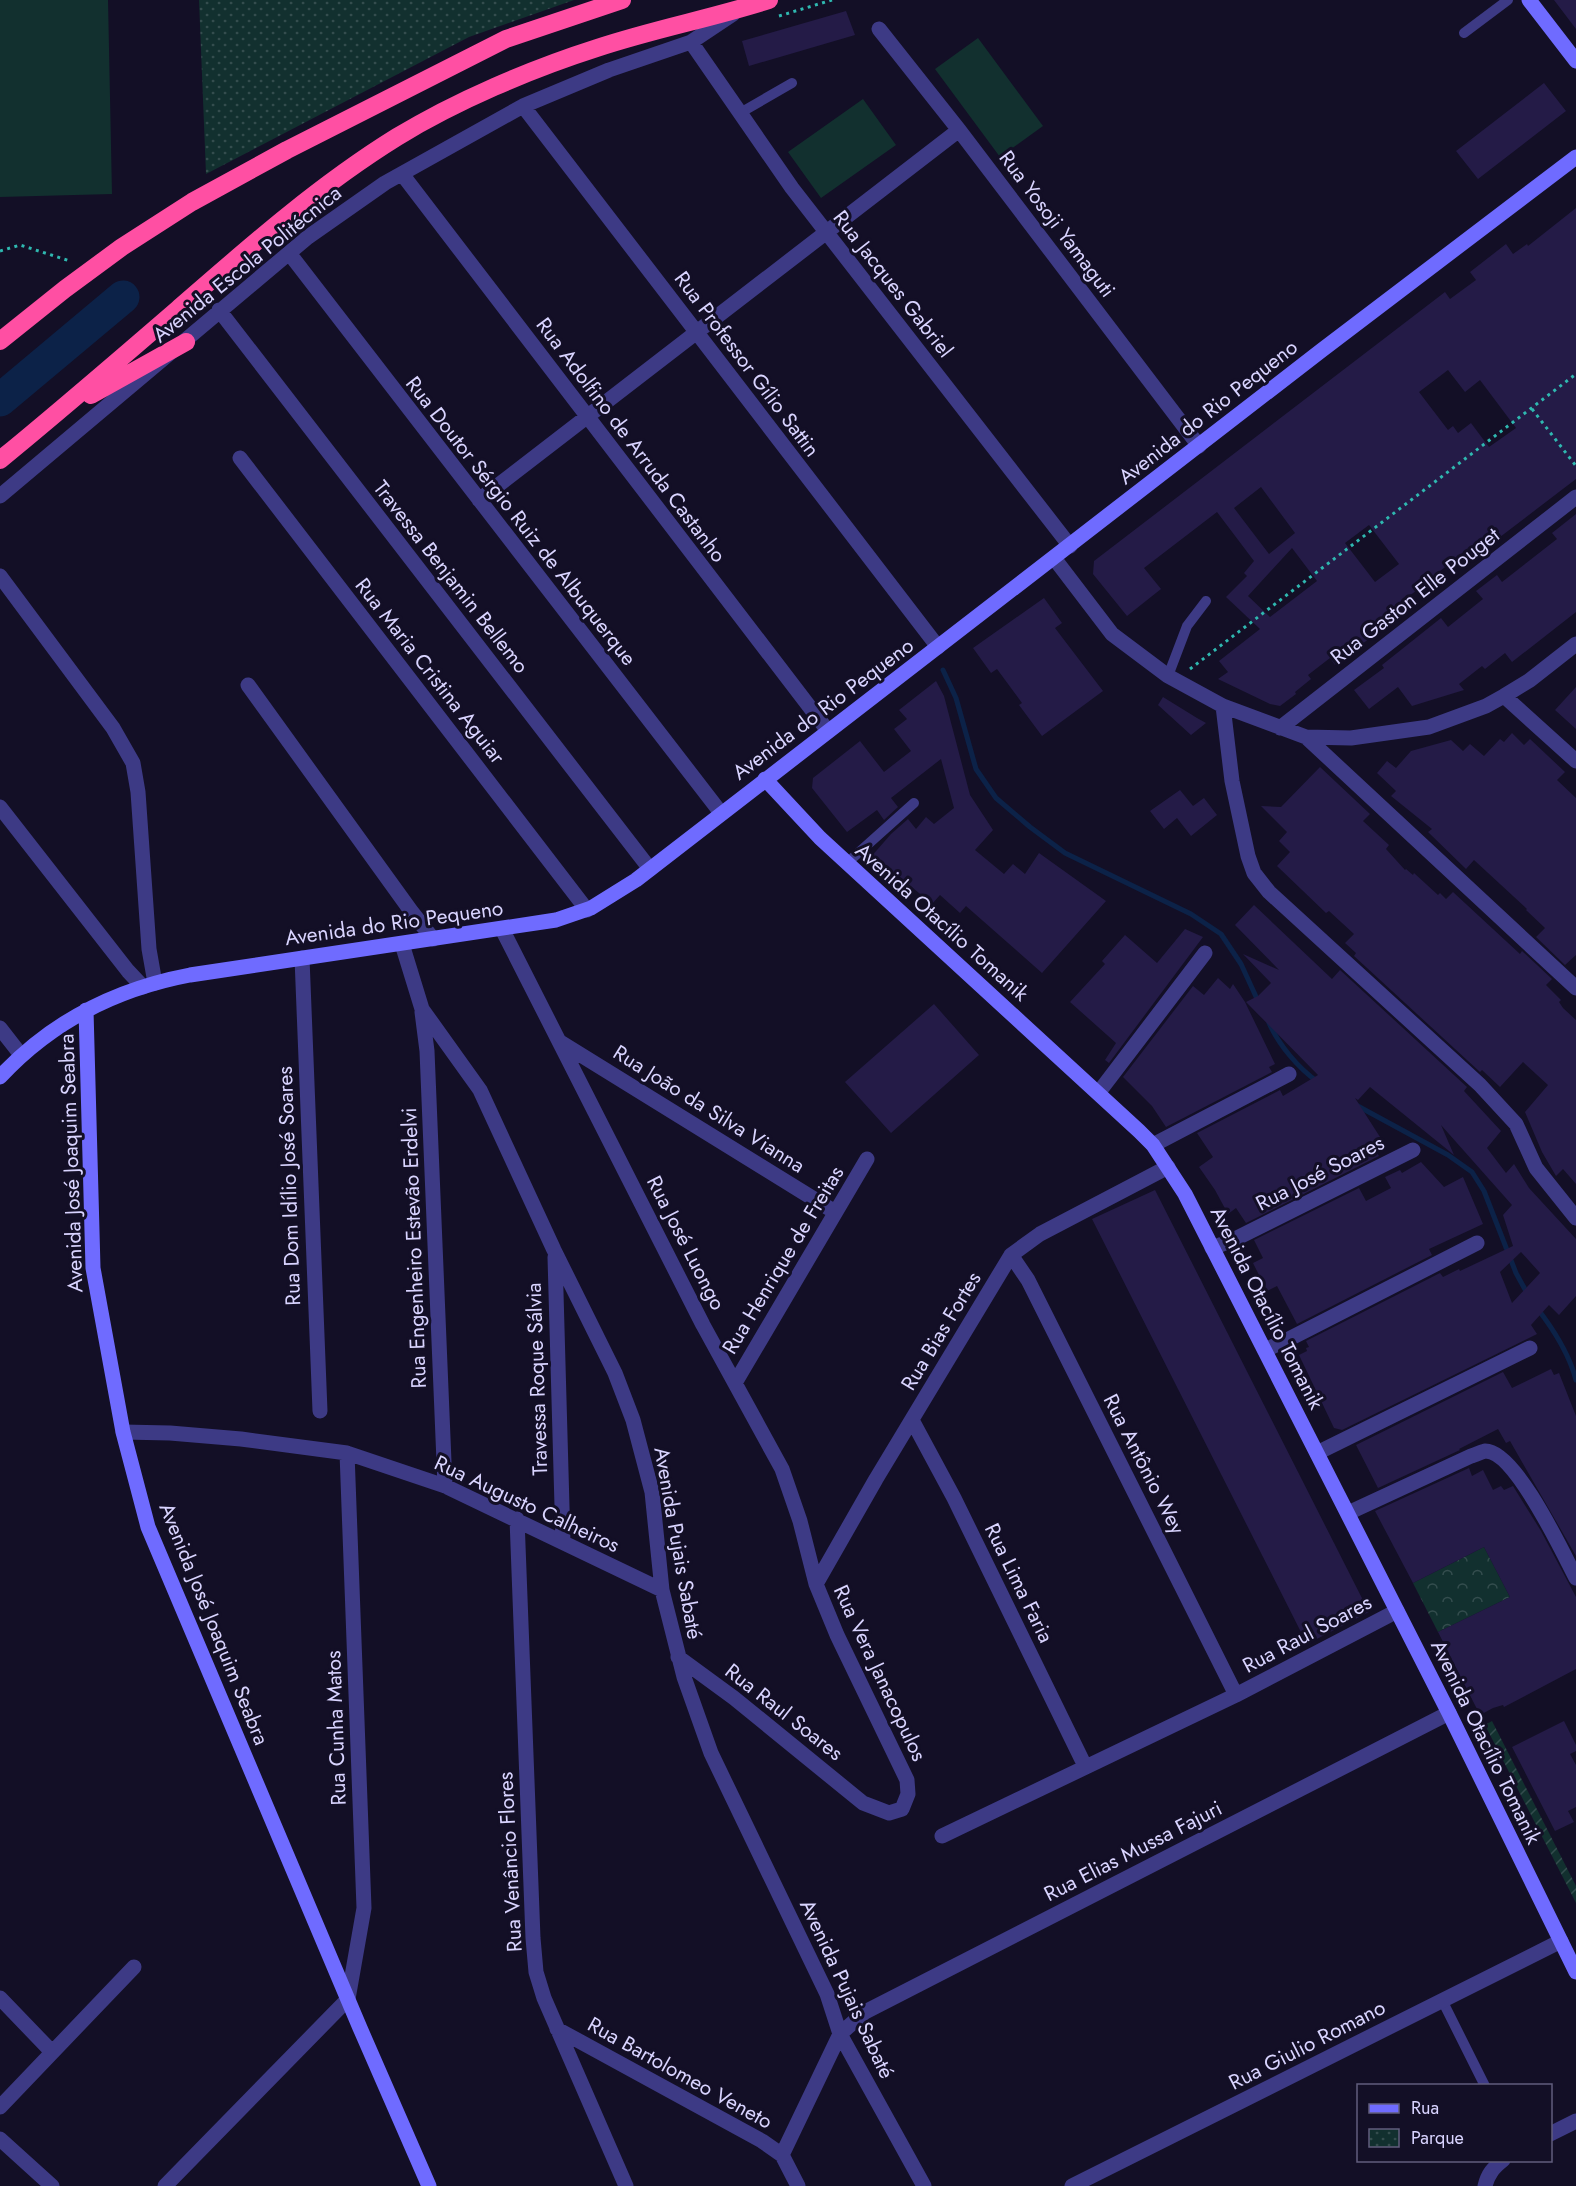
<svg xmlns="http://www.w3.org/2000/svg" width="1576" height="2186" font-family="Jost,sans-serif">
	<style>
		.forest { fill: url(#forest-crowns) }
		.park { fill: url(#park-dots) }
		.garden { fill: url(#garden-furrows) }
		.pitch { fill: #12302f }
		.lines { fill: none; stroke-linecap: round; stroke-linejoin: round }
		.stream { stroke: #0c2248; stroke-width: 5 }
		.river { stroke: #0c2248; stroke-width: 33 }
		.building { fill: #241b47; fill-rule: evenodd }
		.path { stroke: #2fb8b0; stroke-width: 3; stroke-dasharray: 3 4.5; stroke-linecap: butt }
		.lane { stroke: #3d3a85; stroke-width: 10 }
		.street { stroke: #3d3a85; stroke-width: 15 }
		.secondary { stroke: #6f6bff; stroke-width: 15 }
		.highway { stroke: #ff4fa3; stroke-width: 18 }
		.labels { text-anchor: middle; stroke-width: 6; stroke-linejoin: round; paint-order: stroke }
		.street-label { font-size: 21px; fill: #d9d4ff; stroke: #130f26 }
	</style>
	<defs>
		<pattern id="forest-crowns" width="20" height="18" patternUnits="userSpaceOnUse" patternTransform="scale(1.5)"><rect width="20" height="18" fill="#12302f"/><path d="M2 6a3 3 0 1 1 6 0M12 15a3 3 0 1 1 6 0" fill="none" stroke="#344d4e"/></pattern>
		<pattern id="park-dots" width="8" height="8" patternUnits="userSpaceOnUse" patternTransform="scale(1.5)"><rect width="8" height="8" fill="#12302f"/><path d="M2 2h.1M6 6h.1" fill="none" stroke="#344d4e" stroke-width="1.8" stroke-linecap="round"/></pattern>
		<pattern id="garden-furrows" width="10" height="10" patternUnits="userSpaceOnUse" patternTransform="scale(1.5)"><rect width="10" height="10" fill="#12302f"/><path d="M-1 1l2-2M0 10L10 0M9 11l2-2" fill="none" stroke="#344d4e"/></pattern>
	</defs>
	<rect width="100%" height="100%" fill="#130f26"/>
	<path class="forest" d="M1484,1547L1510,1597L1438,1632L1413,1583Z"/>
	<path class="park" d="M199,0H574L469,37L206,174Z"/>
	<path class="garden" d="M1492,1721L1576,1886V1903L1485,1725Z"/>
	<path class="pitch" d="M0,0H108L112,194L0,197Z
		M978,38L1043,126L1000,157L935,69Z
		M863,99L896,145L821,198L788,152Z"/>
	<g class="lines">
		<path class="stream" d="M943,670L956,698L976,769L996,798L1030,827L1065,853L1191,914L1221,934L1241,964L1258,1001
			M1269,1023C1279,1045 1298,1068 1318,1082
			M1354,1104L1448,1155L1472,1172L1484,1191L1516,1273L1527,1293
			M1537,1308C1554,1330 1569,1353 1576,1380"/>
		<path class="river" d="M0,400L123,297"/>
	</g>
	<path class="building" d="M1554,0H1576V29Z
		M846,11L855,35L749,66L742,41Z
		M1544,83L1566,111L1478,179L1456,151Z
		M1576,208V479L1479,553L1473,546L1461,554L1439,572L1441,573L1395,606L1401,614L1335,665L1330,658L1308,675L1311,679L1295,692L1296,694L1280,706L1270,704L1218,679L1228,672L1219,661L1260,629L1226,597L1247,576L1244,573L1254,561L1217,512L1144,568L1161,589L1127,616L1093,574L1094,561L1445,292L1450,299L1476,280L1470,272L1506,244L1513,254L1527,244L1528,246ZM1448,370L1465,392L1480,380L1516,428L1489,447L1471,423L1458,433L1453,426L1448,430L1419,392ZM1261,487L1295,533L1269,554L1234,508ZM1369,525L1399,564L1375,582L1345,543ZM1292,548L1317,581L1270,617L1248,596Z
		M1576,514V612L1512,662L1505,653L1485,669L1482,666L1459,684L1464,690L1412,706L1398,687L1369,709L1354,690L1384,668L1382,665L1441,618L1448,627L1483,599L1476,591L1497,575L1502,582L1557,539L1552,533Z
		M1044,598L1062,623L1055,628L1103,691L1042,736L1019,705L1022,703L997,669L991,673L973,648Z
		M936,681L944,696L970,795L993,830L975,850L1004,874L1013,864L1025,874L1039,853L1106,901L1042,973L966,906L960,913L940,895L932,904L894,872L891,876L870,858L891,834L908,819L916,829L926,817L934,824L954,808L941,759L891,798L898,807L884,820L877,810L847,832L812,788L813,778L860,741L884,772L911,751L894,729L907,719L899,710Z
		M1576,687V729L1555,710Z
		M1163,697L1197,718L1206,723L1191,735L1158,705Z
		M1512,733L1524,745L1530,739L1565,772L1557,780L1576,798V955L1565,965L1536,937L1545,928L1526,910L1527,909L1474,860L1466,869L1428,832L1432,829L1391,796L1396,791L1377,773L1387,761L1396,768L1411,751L1451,740L1463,751L1470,744L1484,756L1500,739L1504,742Z
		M1320,767L1370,814L1363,821L1389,845L1386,849L1405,870L1406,869L1413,875L1414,873L1438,895L1440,893L1446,899L1453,892L1520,954L1522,951L1552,979L1546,985L1561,1000L1559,1002L1563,1008L1576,1020V1184L1563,1169L1556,1176L1542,1152L1525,1112L1548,1085L1523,1062L1500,1087L1482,1070L1480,1072L1354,956L1356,953L1345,943L1354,934L1329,911L1326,913L1277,866L1290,852L1279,841L1287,832L1261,806L1281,807Z
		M1180,790L1193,806L1204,798L1217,815L1191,836L1177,818L1164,829L1150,811Z
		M1254,905L1332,979L1340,970L1467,1087L1464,1091L1501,1131L1487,1148L1506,1173L1514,1164L1529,1188L1576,1239V1296L1559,1315L1549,1305L1531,1325L1537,1334L1342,1430L1334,1428L1299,1355L1307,1351L1306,1348L1309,1347L1306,1341L1440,1273L1443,1277L1459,1269L1460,1271L1513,1246L1503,1215L1512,1205L1441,1125L1454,1155L1370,1087L1358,1100L1355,1098L1380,1137L1372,1145L1379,1156L1246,1223L1236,1208L1228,1214L1215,1190L1199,1167L1213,1157L1197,1133L1280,1090L1283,1096L1318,1075L1246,1002L1258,996L1271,983L1243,954L1279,970L1235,925ZM1521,1252L1540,1273L1512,1303L1500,1272Z
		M1185,929L1203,937L1109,1063L1105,1060L1116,1043L1070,1002L1105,964L1102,961L1125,935L1157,963Z
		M1218,978L1230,989L1233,984L1245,1002L1275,1064L1269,1067L1272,1072L1166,1127L1152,1106L1123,1077L1193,986L1204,995Z
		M934,1004L979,1055L891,1133L845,1082Z
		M1421,1162L1444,1187L1463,1177L1483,1224L1429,1249L1432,1255L1297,1324L1277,1286L1267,1291L1253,1263L1263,1258L1254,1240L1359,1188L1366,1201L1391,1188L1385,1177L1400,1170L1402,1173Z
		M1155,1190L1369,1612L1307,1644L1092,1219Z
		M1551,1369L1554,1375L1559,1373L1576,1416V1556L1510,1441L1506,1443L1498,1429L1459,1449L1460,1450L1378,1488L1356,1445L1503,1372L1512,1388Z
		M1469,1468L1472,1476L1483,1470L1493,1490L1501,1486L1504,1490L1513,1486L1541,1531L1576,1597V1669L1504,1707L1503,1705L1493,1708L1480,1715L1438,1632L1510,1597L1498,1574L1484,1547L1413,1583L1375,1511Z
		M1564,1721L1576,1745V1751L1570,1754L1576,1765V1807L1568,1811L1574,1822L1555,1831L1512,1747Z"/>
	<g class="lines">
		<path class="path" d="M779,16L832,0
			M0,251L20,245L70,261
			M1532,409L1576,466
			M1190,669L1576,374"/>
		<path class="lane" d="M1464,33L1508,0
			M740,113L792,83
			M1168,676L1187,626L1206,601
			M847,863L914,803
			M1442,2000L1485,2086"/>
		<path class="street" d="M879,29L959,130L1199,446
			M691,42L792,188L1070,546
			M523,106L938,647
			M402,174L828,731
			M289,253L721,813
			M219,310L650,869
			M240,458L587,910
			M0,496L308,237L385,183L523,106L609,70L691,42L733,14
			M479,500L959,130
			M1054,558L1112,634L1168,676L1223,706L1306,737L1351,738L1429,727L1486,706L1504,696L1530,680L1576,644
			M0,576L113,728L133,763L138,792L149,949L155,983
			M248,685L411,911L433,939
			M1504,696L1576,761
			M1223,706L1232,781L1248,856L1254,873L1269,892L1480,1085L1516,1124L1536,1168L1576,1218
			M1280,728L1576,497
			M1306,737L1576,988
			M0,807L128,971L143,987
			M502,929L703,1325L782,1469L800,1521L816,1584L837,1635L907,1780L908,1794L902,1809L889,1813L863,1803L734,1698L678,1657
			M402,944L422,1009L480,1090L554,1250L615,1373L633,1420L652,1492L662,1590L684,1677L711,1753L827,1994L840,2034L924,2186
			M302,958L320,1411
			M422,1012L427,1051L445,1486
			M0,1028L21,1055
			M560,1042L835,1212
			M1099,1092L1205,953
			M1153,1145L1289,1074
			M1212,1248L1233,1240L1413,1150
			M1011,1255L1028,1280L1236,1695
			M555,1257L563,1542
			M1265,1350L1287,1340L1477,1243
			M735,1383L867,1159
			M912,1420L954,1498L1085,1766
			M123,1432L170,1433L241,1439L347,1453L445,1486L662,1590
			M1317,1453L1530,1348
			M1348,1513L1471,1456C1475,1455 1481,1452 1485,1451C1515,1450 1563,1553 1576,1578
			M517,1519L533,1938L536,1972L544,1998L626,2186
			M816,1584L876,1479L1011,1255L1040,1234L1168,1167
			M942,1836L1236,1695L1397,1611
			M0,1998L52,2052
			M557,2029L762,2141L782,2155
			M0,2107L134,1967
			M1550,2134L1576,2121
			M0,2139L52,2186
			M165,2186L348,1999L364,1908L347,1453
			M798,2186L782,2155L840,2034L865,2012L1449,1713
			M1072,2186L1561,1941
			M1485,2186C1488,2174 1493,2168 1503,2160"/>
		<path class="secondary" d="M1529,0L1576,61
			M765,779L820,838L1139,1131L1153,1145L1185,1194L1449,1713L1576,1972
			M86,1010L93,1268L123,1432L148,1527L360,2028L429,2186
			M0,1077C51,1022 116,989 190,975L556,920L591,908L636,880L1322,350L1576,157"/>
		<path class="highway" d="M0,341L65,289L122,247L192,202L287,150L506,39L622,0
			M91,395L186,342
			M0,460C60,411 119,360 178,309C248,248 318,186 397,137C456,101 531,69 597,48C654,29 713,18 769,0"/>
	</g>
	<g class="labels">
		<g class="street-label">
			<text transform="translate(1057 224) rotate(53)" y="7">Rua Yosoji Yamaguti</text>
			<text transform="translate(247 264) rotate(-39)" y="7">Avenida Escola Politécnica</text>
			<text transform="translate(893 284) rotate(52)" y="7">Rua Jacques Gabriel</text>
			<text transform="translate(747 364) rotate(53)" y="7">Rua Professor Gílio Sattin</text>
			<text transform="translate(1208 412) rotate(-38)" y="7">Avenida do Rio Pequeno</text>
			<text transform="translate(631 440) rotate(53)" y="7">Rua Adolfino de Arruda Castanho</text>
			<text transform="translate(521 521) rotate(52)" y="7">Rua Doutor Sérgio Ruiz de Albuquerque</text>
			<text transform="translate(451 577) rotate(52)" y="7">Travessa Benjamin Bellemo</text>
			<text transform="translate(1415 596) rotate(-38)" y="7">Rua Gaston Elle Pouget</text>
			<text transform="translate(430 671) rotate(52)" y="7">Rua Maria Cristina Aguiar</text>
			<text transform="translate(823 709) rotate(-37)" y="7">Avenida do Rio Pequeno</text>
			<text transform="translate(942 922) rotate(42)" y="7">Avenida Otacílio Tomanik</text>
			<text transform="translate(394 923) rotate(-8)" y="7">Avenida do Rio Pequeno</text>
			<text transform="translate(709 1109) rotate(32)" y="7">Rua João da Silva Vianna</text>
			<text transform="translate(71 1163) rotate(-92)" y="7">Avenida José Joaquim Seabra</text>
			<text transform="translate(1320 1173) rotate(-27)" y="7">Rua José Soares</text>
			<text transform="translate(289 1186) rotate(-92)" y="7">Rua Dom Idílio José Soares</text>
			<text transform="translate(686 1243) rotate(63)" y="7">Rua José Luongo</text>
			<text transform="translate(414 1248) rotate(-92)" y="7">Rua Engenheiro Estevão Erdelvi</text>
			<text transform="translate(783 1260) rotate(-59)" y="7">Rua Henrique de Freitas</text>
			<text transform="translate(1267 1308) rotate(63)" y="7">Avenida Otacílio Tomanik</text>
			<text transform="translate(941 1331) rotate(-59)" y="7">Rua Bias Fortes</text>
			<text transform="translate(537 1379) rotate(-92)" y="7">Travessa Roque Sálvia</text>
			<text transform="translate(1144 1464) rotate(63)" y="7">Rua Antônio Wey</text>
			<text transform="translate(527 1504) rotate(25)" y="7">Rua Augusto Calheiros</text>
			<text transform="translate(678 1543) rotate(80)" y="7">Avenida Pujais Sabaté</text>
			<text transform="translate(1019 1583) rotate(64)" y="7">Rua Lima Faria</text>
			<text transform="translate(214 1624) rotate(68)" y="7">Avenida José Joaquim Seabra</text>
			<text transform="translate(1307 1634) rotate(-28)" y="7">Rua Raul Soares</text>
			<text transform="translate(880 1673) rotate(65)" y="7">Rua Vera Janacopulos</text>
			<text transform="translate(784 1712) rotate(38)" y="7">Rua Raul Soares</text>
			<text transform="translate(336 1728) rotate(-92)" y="7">Rua Cunha Matos</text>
			<text transform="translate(1486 1742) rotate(64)" y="7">Avenida Otacílio Tomanik</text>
			<text transform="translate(1133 1851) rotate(-27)" y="7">Rua Elias Mussa Fajuri</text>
			<text transform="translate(510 1862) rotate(-93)" y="7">Rua Venâncio Flores</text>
			<text transform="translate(847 1989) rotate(65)" y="7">Avenida Pujais Sabaté</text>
			<text transform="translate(1307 2045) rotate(-27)" y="7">Rua Giulio Romano</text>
			<text transform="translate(680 2073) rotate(29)" y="7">Rua Bartolomeo Veneto</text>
		</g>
	</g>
	<rect x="1357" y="2084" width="195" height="78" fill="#130f26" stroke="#625e7d" stroke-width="1.5"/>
	<rect x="1369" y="2104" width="30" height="9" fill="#6f6bff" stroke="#625e7d" stroke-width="1.5"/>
	<text x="1411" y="2114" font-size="18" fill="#d9d4ff">Rua</text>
	<rect x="1369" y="2129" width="30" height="18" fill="url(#park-dots)" stroke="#625e7d" stroke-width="1.5"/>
	<text x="1411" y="2144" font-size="18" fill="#d9d4ff">Parque</text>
</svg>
